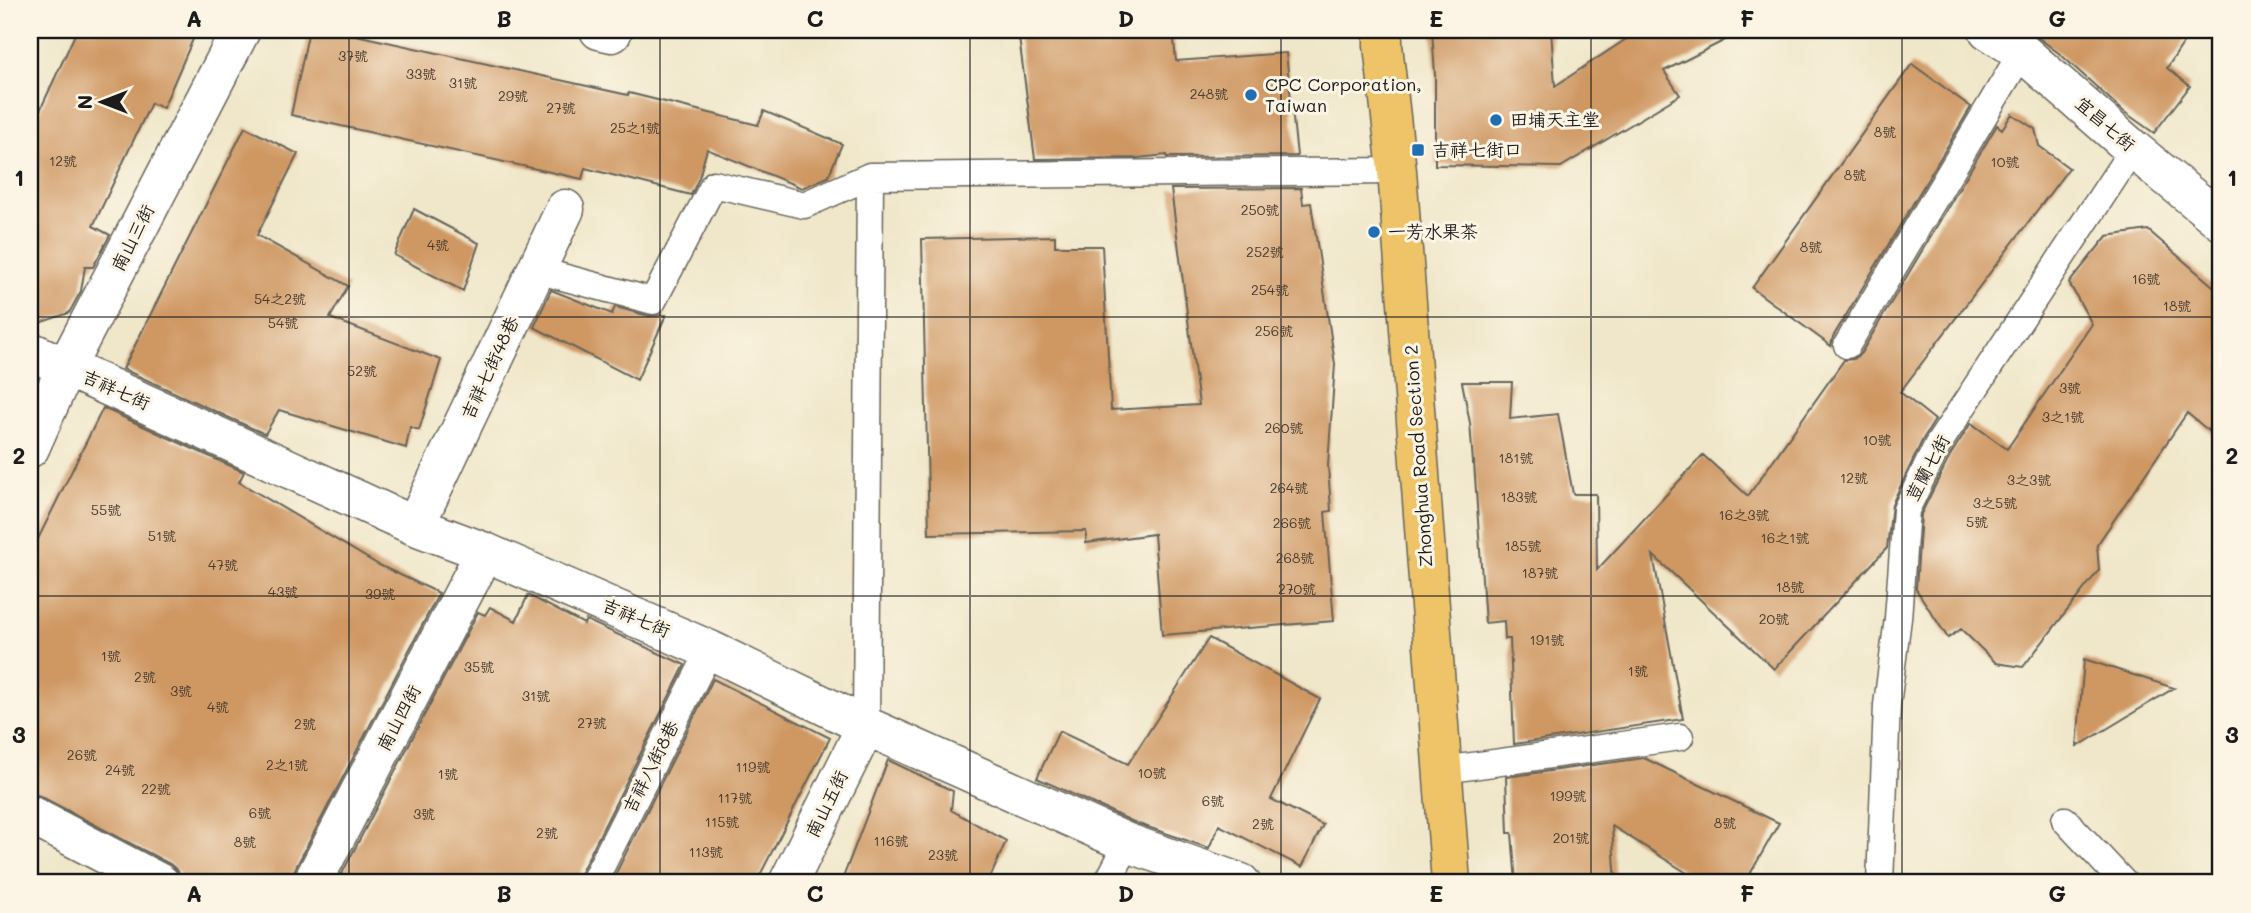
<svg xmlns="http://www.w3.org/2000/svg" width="2251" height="913" font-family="Mali,'LXGW WenKai TC',sans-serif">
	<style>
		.building { fill: #cf9864 }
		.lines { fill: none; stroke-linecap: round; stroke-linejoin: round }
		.lane-casing { stroke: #666359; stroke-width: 29 }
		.street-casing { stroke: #666359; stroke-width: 41 }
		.primary-casing { stroke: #666359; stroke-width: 41 }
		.lane { stroke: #fff; stroke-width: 26 }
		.street { stroke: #fff; stroke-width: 38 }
		.primary { stroke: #efc469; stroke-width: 38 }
		.grid { fill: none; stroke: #1c1c1c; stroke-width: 2; stroke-opacity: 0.55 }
		.poi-dot { fill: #1f6fb2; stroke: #fcf5e5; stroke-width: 2.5 }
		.labels { text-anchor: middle; stroke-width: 6; stroke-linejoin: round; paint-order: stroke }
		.number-label { font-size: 14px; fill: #493b2e }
		.poi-label { font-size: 18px; fill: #1c1c1c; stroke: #fcf5e5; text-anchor: start }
		.street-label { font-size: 18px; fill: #1c1c1c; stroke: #fcf5e5 }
		.neatline { fill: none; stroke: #1c1c1c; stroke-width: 2.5 }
		.grid-label { font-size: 23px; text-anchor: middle; font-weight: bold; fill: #1c1c1c }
	</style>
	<rect width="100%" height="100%" fill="#fcf5e5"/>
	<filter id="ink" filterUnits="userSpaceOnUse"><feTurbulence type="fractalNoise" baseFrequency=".0143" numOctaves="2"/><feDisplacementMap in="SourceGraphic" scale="14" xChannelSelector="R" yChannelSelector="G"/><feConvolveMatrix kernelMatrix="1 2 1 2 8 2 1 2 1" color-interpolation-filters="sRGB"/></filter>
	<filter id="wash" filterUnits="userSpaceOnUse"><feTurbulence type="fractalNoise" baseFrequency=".00686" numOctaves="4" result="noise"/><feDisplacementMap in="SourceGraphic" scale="28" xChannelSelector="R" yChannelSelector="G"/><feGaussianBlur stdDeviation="1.57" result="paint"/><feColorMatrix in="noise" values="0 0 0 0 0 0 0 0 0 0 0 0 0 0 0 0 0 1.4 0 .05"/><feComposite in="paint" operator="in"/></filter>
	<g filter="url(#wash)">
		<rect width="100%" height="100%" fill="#f0e7ca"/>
		<g id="blocks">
			<path class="building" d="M77,30H197L163,108L151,103L93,226L110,235L93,267H85L81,291L69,313L30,326V132Z
				M309,30H333L628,95L629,93L758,125L764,111L842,144L828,177L802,188L707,149L699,178L691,195L585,168L582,179L291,115Z
				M1018,30H1173L1176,61L1286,53L1297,156L1167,157V155L1136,158L1035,159Z
				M1432,30H1551L1555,86L1640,30H1745L1664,71L1680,95L1561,167L1435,165V75Z
				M2028,30H2192L2167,68L2190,86L2154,133L2123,111L2060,54Z
				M1912,64L1971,107L1833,337L1831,346L1752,288Z
				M2012,114L2035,129L2039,146L2069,168L1900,392L1935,420L1923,439L1892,504L1887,548L1774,669L1653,555L1683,719L1514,744L1510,639H1505L1504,621L1485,623L1474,462L1473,463L1470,423L1462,382H1512L1510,419L1558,414L1573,494H1596L1597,570L1703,455L1748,496L1844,360L1854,359L1861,353L1997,125L2002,129Z
				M245,127L298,154L257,235L348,286L330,318L441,360L419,430L410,427L406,448L279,410L265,434L123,369Z
				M1301,188L1303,204L1311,203L1335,364L1328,465L1331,511L1325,512L1334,621L1162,635L1154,534L1086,543V531L929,534L922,239L1055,236V246H1102L1111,410L1199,405L1171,189Z
				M414,209L479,243L463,291L394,255Z
				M2148,230L2221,293V441L2187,413L2097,545L2099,570L2023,667L1996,663L1961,629L1948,638L1916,589L1921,514L1951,454L1971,423L2007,449L2092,324L2069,283L2107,236Z
				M551,290L612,314L615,307L649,316L666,315L637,380L534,327Z
				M103,408L244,472L239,482L379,565L439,593L293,873L290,883H183L178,871L170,864L40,796L30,793V555Z
				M528,595L584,624L586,620L685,665L579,876L577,883H337L478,612L485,615L490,607L516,621Z
				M1209,638L1320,699L1271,799L1323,825L1302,867L1219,825L1209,848L1136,823L1037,778L1059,731L1128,764Z
				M2084,659L2174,688L2077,747Z
				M713,679L830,738L756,883H611Z
				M1644,758L1779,823L1745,883H1703L1612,826L1616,883H1516L1512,833H1508L1506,777Z
				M888,760L953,791L951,810L1006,841L988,883H841Z"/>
		</g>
	</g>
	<g filter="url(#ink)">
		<use href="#blocks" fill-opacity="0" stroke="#666359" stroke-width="2"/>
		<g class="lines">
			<g class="lane-casing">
				<path id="lane" d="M536,270L653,301L714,184L804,205L870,176L1397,171
					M1847,345L2022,52
					M866,726L870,176
					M1443,770L1680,737
					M2065,820L2124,883
					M593,883L710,650
					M1107,883L1128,843
					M1880,883L1887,705L1898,618L1906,510L1937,446L2133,149"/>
			</g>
			<g class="street-casing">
				<path id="street" d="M599,30L612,33
					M1988,30L2022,52L2133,149L2221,221
					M30,351L415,526L485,552L710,650L866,726L1128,843L1241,883
					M30,448L66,367L241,30
					M415,526L565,209
					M30,815L160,883
					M312,883L485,552
					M788,883L866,726"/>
			</g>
			<g class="primary-casing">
				<path id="primary" d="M1383,30V45L1397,171L1451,883"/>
			</g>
			<use href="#lane" class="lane"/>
			<use href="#street" class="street"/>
			<use href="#primary" class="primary"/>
		</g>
	</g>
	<path class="grid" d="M349,30V883M660,30V883M970,30V883M1281,30V883M1591,30V883M1902,30V883M30,317H2221M30,596H2221"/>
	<g class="poi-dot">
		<circle cx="1251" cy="95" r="7"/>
		<circle cx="1496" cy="120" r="7"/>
		<rect x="1411" y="143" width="14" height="14" rx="3.5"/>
		<circle cx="1374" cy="232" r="7"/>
	</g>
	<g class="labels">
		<g class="number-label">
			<text x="353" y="61">37號</text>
			<text x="421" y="79">33號</text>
			<text x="463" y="88">31號</text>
			<text x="1209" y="99">248號</text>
			<text x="513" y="101">29號</text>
			<text x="561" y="113">27號</text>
			<text x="635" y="133">25之1號</text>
			<text x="1885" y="137">8號</text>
			<text x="63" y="166">12號</text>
			<text x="2005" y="167">10號</text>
			<text x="1855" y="180">8號</text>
			<text x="1260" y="215">250號</text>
			<text x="438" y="250">4號</text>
			<text x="1811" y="252">8號</text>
			<text x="1265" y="257">252號</text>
			<text x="2146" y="284">16號</text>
			<text x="1270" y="295">254號</text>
			<text x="280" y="304">54之2號</text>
			<text x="2177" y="311">18號</text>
			<text x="283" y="328">54號</text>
			<text x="1274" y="336">256號</text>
			<text x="362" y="376">52號</text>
			<text x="2070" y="393">3號</text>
			<text x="2063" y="422">3之1號</text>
			<text x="1284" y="433">260號</text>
			<text x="1877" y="445">10號</text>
			<text x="1516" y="463">181號</text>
			<text x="1854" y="483">12號</text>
			<text x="2029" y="485">3之3號</text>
			<text x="1289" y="493">264號</text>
			<text x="1519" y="502">183號</text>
			<text x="1995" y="508">3之5號</text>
			<text x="106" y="515">55號</text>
			<text x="1744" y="520">16之3號</text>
			<text x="1977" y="527">5號</text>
			<text x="1292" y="528">266號</text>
			<text x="162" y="541">51號</text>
			<text x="1785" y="543">16之1號</text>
			<text x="1523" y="551">185號</text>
			<text x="1295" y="563">268號</text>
			<text x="223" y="570">47號</text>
			<text x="1540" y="578">187號</text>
			<text x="1790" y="592">18號</text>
			<text x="1297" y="594">270號</text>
			<text x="283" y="597">43號</text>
			<text x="380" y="599">39號</text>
			<text x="1774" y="624">20號</text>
			<text x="1547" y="645">191號</text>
			<text x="111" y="661">1號</text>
			<text x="479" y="672">35號</text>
			<text x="1638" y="676">1號</text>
			<text x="145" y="682">2號</text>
			<text x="181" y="696">3號</text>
			<text x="536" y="701">31號</text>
			<text x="218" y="712">4號</text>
			<text x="592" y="728">27號</text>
			<text x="305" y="729">2號</text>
			<text x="82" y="760">26號</text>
			<text x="287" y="770">2之1號</text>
			<text x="753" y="772">119號</text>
			<text x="120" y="775">24號</text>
			<text x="1152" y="778">10號</text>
			<text x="448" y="779">1號</text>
			<text x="156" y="794">22號</text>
			<text x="1568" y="801">199號</text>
			<text x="735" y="803">117號</text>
			<text x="1213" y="806">6號</text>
			<text x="260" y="818">6號</text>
			<text x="424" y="819">3號</text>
			<text x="722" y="827">115號</text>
			<text x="1725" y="828">8號</text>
			<text x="1263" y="829">2號</text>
			<text x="547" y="838">2號</text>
			<text x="1571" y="843">201號</text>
			<text x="891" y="846">116號</text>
			<text x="245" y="847">8號</text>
			<text x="706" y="857">113號</text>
			<text x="943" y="860">23號</text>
		</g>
		<g class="poi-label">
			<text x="1265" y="91">CPC Corporation,<tspan x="1265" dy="21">Taiwan</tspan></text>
			<text x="1510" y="126">田埔天主堂</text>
			<text x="1432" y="156">吉祥七街口</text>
			<text x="1388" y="238">一芳水果茶</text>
		</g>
		<g class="street-label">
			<text transform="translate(2105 124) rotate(41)" y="6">宜昌七街</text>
			<text transform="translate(133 238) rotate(-63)" y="6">南山三街</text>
			<text transform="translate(490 368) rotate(-65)" y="6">吉祥七街48巷</text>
			<text transform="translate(116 390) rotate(24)" y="6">吉祥七街</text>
			<text transform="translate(1419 456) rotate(-94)" y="6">Zhonghua Road Section 2</text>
			<text transform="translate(1928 468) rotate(-62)" y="6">荳蘭七街</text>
			<text transform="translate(636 618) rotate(23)" y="6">吉祥七街</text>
			<text transform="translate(399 718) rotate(-62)" y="6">南山四街</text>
			<text transform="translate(651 767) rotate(-63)" y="6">吉祥八街8巷</text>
			<text transform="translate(827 804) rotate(-64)" y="6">南山五街</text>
		</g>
	</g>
	<rect width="2251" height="913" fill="none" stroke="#fcf5e5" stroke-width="77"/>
	<g transform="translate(102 102) rotate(270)" stroke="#fcf5e5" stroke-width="5" paint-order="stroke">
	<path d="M0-5L12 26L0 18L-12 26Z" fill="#1c1c1c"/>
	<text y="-10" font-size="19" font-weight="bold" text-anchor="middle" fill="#1c1c1c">N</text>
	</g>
	<rect x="38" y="38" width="2174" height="836" class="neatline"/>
	<g class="grid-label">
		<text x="194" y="27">A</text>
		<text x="504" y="27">B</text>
		<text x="815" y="27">C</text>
		<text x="1126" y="27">D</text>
		<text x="1436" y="27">E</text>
		<text x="1747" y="27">F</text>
		<text x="2057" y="27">G</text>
		<text x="19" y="186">1</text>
		<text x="2232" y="186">1</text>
		<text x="19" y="464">2</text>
		<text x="2232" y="464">2</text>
		<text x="19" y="743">3</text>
		<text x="2232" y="743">3</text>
		<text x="194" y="902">A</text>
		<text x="504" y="902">B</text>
		<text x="815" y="902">C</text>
		<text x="1126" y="902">D</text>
		<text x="1436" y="902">E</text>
		<text x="1747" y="902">F</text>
		<text x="2057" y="902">G</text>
	</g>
</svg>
